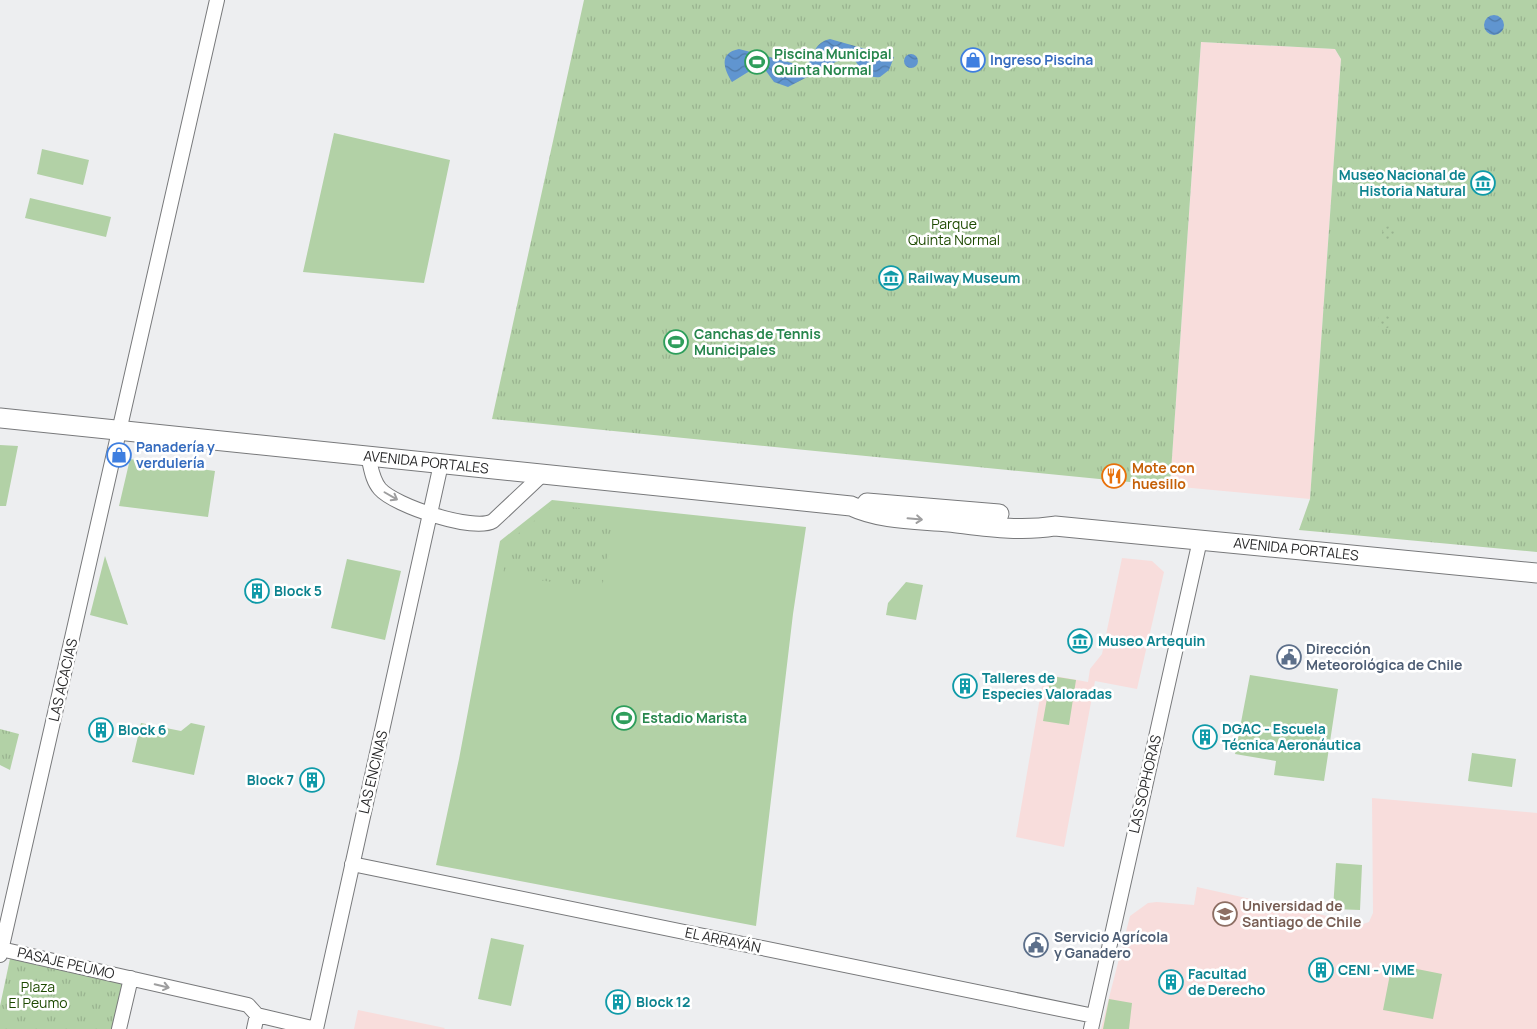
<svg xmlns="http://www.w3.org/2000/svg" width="1537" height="1029" font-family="Manrope,sans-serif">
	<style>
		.education { fill: #f8dddc }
		.grass { fill: #b2d1a6 }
		.park { fill: url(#park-tufts) }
		.garden { fill: url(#garden-dots) }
		.water { fill: url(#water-waves) }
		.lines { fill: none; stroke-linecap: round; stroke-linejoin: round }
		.street-casing { stroke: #78797b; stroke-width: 16 }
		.secondary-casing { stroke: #78797b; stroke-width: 21 }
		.street { stroke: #fff; stroke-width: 14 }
		.secondary { stroke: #fff; stroke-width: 19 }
		.oneway { stroke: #9e9e9f }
		.labels { text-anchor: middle; stroke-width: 5; stroke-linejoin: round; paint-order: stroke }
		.leisure-label { font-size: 14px; font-weight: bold; fill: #27864d; stroke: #fff; text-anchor: start }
		.shop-label { font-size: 14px; font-weight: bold; fill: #366cbe; stroke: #fff; text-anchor: start }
		.culture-label { font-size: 14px; font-weight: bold; fill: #0d838f; stroke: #fff; text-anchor: start }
		.park-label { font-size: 14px; fill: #1d4901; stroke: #fff }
		.street-label { font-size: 14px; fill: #282829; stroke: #fff }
		.food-label { font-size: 14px; font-weight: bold; fill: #c56008; stroke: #fff; text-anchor: start }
		.service-label { font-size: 14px; font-weight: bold; fill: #4e5e75; stroke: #fff; text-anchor: start }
		.education-label { font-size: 14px; font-weight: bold; fill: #785e54; stroke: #fff; text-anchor: start }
	</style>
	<defs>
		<pattern id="park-tufts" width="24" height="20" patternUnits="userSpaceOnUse" patternTransform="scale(1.25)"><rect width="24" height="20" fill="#b2d1a6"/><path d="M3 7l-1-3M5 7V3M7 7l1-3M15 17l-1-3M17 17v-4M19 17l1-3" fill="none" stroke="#99b38f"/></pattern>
		<pattern id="garden-dots" width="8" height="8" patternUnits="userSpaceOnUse" patternTransform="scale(1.25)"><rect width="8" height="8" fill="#b2d1a6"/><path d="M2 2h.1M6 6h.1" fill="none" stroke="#99b38f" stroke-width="1.8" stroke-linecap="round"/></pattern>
		<pattern id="water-waves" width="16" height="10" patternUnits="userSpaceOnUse" patternTransform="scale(1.25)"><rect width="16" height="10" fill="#6095d0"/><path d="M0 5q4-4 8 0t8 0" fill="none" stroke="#4f7aa9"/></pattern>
	</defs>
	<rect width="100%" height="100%" fill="#edeef0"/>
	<path class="education" d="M1201,42L1335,49L1341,59L1310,499L1170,486Z
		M1122,558L1152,561L1164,572L1137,689L1095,681L1064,847L1016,837L1044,674L1088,682L1090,669L1102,654Z
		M1372,798L1537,813V1029H1101L1130,916L1148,903L1157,902L1194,905L1197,887L1363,924L1369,922L1373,913Z
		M358,1010L445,1028L444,1029H354Z"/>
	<path class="grass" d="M334,133L450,160L424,283L303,272Z
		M42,149L89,160L83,185L37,174Z
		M30,198L111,217L106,237L25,218Z
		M0,445L18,446L6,506H0Z
		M130,459L215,471L208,517L119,506Z
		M552,500L806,527L793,614L756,926L436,865L459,759L500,541Z
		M105,556L128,625L90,615Z
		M347,559L401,571L385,640L331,628Z
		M906,582L923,585L916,620L886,615L888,603Z
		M1250,675L1338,689L1324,781L1274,775L1276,761L1235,754Z
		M1051,676L1076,680L1069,725L1043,721Z
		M141,723L181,731L191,723L205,726L194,775L132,762Z
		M1472,753L1516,759L1512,787L1468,781Z
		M1336,863L1362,865L1360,910L1333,909Z
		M491,938L524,945L511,1006L478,999Z
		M1392,964L1442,974L1433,1019L1383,1010Z
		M1109,999L1132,1003L1129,1029H1103Z"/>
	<path class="park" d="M584,0H1537V552L1299,530L1310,499L1341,59L1335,49L1201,42L1170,486L492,419Z
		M554,505L614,512L602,589L503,575L508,542Z
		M0,729L19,734L10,770L0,765Z
		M11,954L119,978L126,986L116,1029H0V1006Z"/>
	<path class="garden" d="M1382 233a7 7 0 1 1 14 0a7 7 0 1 1-14 0Z
		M1377 322a7 7 0 1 1 14 0a7 7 0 1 1-14 0Z"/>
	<path class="water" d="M1484 25a10 10 0 1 1 20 0a10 10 0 1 1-20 0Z
		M830,39L894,57L889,70L880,77C864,79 859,66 851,54L788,87L774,82L761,64L732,82C724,69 718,53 739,49L807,67C813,55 815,42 830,39Z
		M904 61a7 7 0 1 1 14 0a7 7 0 1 1-14 0Z"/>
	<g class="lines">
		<g class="street-casing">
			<path id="street" d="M368,456C371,467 372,480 380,489C395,506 474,532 493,521L543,474
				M352,864L1094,1016
				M1,949L248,1005L257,1015L316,1029L441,464
				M0,955L217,0
				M119,1029L131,978
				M254,1029L257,1015
				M1091,1029L1200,540"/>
		</g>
		<g class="secondary-casing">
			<path id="secondary" d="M0,418L851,506C881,520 916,519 949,522C984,526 1019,532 1055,526L1537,573
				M867,503L999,514"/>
		</g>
		<use href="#street" class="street"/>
		<use href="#secondary" class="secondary"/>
	</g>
	<defs><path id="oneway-shaft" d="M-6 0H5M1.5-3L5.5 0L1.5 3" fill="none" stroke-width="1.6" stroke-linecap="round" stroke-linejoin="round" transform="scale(1.25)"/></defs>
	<g class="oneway">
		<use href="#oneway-shaft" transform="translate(391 496) rotate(30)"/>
		<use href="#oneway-shaft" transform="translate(915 519) rotate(5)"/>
		<use href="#oneway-shaft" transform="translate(162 986) rotate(13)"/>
	</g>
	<defs>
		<g id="shop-ring" transform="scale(1.25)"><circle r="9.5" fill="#fff" stroke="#3f7fe0" stroke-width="1.5"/><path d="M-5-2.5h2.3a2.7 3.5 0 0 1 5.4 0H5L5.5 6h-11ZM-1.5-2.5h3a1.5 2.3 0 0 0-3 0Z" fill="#3f7fe0"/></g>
		<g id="stadium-ring" transform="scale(1.25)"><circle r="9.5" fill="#fff" stroke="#2e9e5b" stroke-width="1.5"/><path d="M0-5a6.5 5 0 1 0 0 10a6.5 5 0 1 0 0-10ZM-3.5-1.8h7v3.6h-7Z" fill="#2e9e5b"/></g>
		<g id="museum-ring" transform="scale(1.25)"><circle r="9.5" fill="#fff" stroke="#0f9aa8" stroke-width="1.5"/><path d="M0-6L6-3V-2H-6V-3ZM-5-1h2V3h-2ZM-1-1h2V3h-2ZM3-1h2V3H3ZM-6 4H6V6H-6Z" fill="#0f9aa8"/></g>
		<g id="restaurant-ring" transform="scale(1.25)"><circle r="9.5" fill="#fff" stroke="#e8710a" stroke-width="1.5"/><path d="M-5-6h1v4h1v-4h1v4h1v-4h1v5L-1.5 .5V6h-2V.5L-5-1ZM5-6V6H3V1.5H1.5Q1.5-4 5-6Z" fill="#e8710a"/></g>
		<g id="building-ring" transform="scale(1.25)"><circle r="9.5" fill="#fff" stroke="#0f9aa8" stroke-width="1.5"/><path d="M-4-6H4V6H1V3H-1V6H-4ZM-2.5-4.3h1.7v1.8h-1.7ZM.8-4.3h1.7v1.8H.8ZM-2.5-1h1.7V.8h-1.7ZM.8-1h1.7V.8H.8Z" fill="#0f9aa8"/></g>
		<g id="civic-ring" transform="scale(1.25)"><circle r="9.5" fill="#fff" stroke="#5c6f8a" stroke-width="1.5"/><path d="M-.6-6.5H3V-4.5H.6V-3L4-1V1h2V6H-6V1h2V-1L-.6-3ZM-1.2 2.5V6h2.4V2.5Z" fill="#5c6f8a"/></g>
		<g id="university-ring" transform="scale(1.25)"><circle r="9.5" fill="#fff" stroke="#8d6e63" stroke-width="1.5"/><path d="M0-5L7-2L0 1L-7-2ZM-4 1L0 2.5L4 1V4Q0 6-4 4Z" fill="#8d6e63"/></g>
	</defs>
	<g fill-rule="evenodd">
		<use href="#shop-ring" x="973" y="60"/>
		<use href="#stadium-ring" x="757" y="62"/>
		<use href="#museum-ring" x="1483" y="183"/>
		<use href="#museum-ring" x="891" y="278"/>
		<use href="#stadium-ring" x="676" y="342"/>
		<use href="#shop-ring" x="119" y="455"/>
		<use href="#restaurant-ring" x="1114" y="476"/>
		<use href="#building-ring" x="257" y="591"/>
		<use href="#museum-ring" x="1080" y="641"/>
		<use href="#civic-ring" x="1289" y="657"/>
		<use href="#building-ring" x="965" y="686"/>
		<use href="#stadium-ring" x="624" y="718"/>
		<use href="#building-ring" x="101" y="730"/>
		<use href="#building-ring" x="1205" y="737"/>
		<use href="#building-ring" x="312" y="780"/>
		<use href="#university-ring" x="1225" y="914"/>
		<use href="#civic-ring" x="1036" y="945"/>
		<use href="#building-ring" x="1321" y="970"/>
		<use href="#building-ring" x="1171" y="982"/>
		<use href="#building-ring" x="618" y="1002"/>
	</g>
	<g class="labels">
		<g class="leisure-label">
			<text x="774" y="59">Piscina Municipal<tspan x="774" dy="16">Quinta Normal</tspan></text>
			<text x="694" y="339">Canchas de Tennis<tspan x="694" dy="16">Municipales</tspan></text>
			<text x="642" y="723">Estadio Marista</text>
		</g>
		<g class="shop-label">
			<text x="990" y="65">Ingreso Piscina</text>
			<text x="136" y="452">Panadería y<tspan x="136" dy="16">verdulería</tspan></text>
		</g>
		<g class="culture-label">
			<text x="1466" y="180" text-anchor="end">Museo Nacional de<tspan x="1466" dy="16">Historia Natural</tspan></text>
			<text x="908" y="283">Railway Museum</text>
			<text x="274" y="596">Block 5</text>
			<text x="1098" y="646">Museo Artequin</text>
			<text x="982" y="683">Talleres de<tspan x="982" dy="16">Especies Valoradas</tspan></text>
			<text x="1222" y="734">DGAC - Escuela<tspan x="1222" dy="16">Técnica Aeronáutica</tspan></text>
			<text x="118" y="735">Block 6</text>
			<text x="294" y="785" text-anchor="end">Block 7</text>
			<text x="1338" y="975">CENI - VIME</text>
			<text x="1188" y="979">Facultad<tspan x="1188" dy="16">de Derecho</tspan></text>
			<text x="636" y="1007">Block 12</text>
		</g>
		<g class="park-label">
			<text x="954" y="229">Parque<tspan x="954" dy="16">Quinta Normal</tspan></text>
			<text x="38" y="992">Plaza<tspan x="38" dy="16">El Peumo</tspan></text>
		</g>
		<g class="street-label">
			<text transform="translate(426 462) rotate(6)" y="5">AVENIDA PORTALES</text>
			<text transform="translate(1296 549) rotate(6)" y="5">AVENIDA PORTALES</text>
			<text transform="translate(63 680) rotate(-77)" y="5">LAS ACACIAS</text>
			<text transform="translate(373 772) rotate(-77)" y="5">LAS ENCINAS</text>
			<text transform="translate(1145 784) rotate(-77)" y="5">LAS SOPHORAS</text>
			<text transform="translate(723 940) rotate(12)" y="5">EL ARRAYÁN</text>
			<text transform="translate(66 963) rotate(13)" y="5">PASAJE PEUMO</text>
		</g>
		<g class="food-label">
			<text x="1132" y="473">Mote con<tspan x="1132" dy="16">huesillo</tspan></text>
		</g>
		<g class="service-label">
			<text x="1306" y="654">Dirección<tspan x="1306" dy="16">Meteorológica de Chile</tspan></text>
			<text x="1054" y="942">Servicio Agrícola<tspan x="1054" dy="16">y Ganadero</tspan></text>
		</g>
		<g class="education-label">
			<text x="1242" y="911">Universidad de<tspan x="1242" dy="16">Santiago de Chile</tspan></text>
		</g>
	</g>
</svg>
